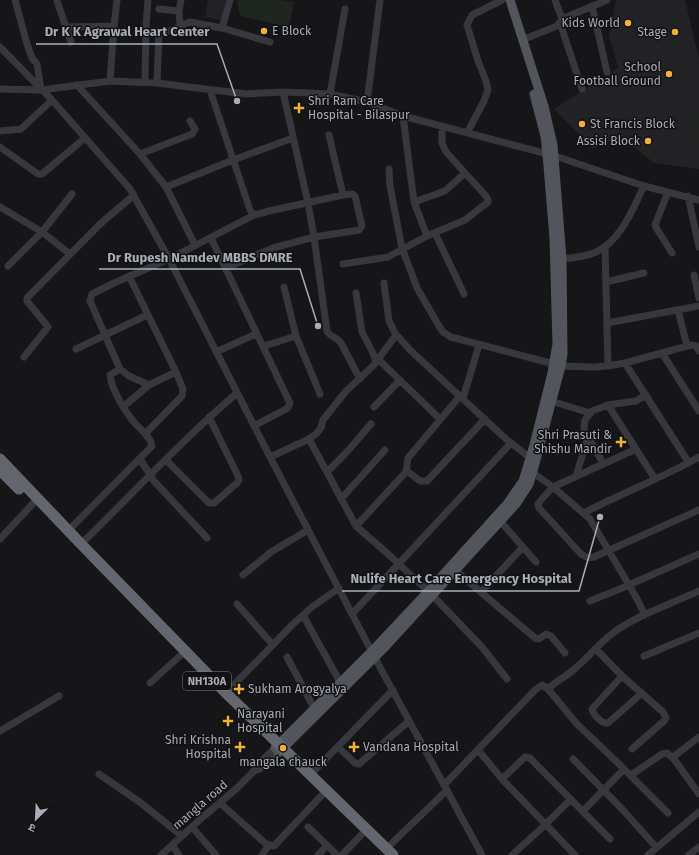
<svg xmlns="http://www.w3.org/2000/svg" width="699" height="855" font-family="'Fira Sans','Noto Sans Devanagari',sans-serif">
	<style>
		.built { fill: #222225 }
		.green { fill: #1e261f }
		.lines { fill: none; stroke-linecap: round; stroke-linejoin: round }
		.minor { stroke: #37383d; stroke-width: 7 }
		.major { stroke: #53555c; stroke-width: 9 }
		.highway { stroke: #63666e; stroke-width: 11 }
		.poi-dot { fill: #f2b134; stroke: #111113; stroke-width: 1.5 }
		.labels { text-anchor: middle; stroke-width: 3; stroke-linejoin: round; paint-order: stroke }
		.shield { fill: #111113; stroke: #7b7e86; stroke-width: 1 }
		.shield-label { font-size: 11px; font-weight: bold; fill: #a8adb8 }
		.poi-label { font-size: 12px; fill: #a8adb8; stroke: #111113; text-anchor: end }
		.street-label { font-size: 12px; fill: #a8adb8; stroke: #111113 }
		.leader { fill: none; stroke: #a8adb8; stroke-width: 1.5 }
		.callout-dot { fill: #a8adb8; stroke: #111113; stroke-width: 1.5 }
		.callout-label { font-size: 13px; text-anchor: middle; font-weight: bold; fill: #a8adb8; stroke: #111113; stroke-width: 3; stroke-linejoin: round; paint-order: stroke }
	</style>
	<rect width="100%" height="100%" fill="#161618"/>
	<path class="built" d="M208,0H226L222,20L205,17Z
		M616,0H685L699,59V169L654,163L620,136L594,149L554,109L618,68L609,36Z"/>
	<path class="green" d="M242,0H282L294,2L289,27L240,16L237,1Z
		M697,113L699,131L692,132L688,115Z"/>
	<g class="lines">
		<path class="minor" d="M15,0L27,44L32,58L37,64L41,89
			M57,1L71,42
			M592,6L607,72
			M179,11L181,0
			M562,19L607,0
			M560,23L582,89
			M180,26L190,22L222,28L270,42
			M66,27L114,26
			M222,28L230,0
			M522,40L557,26L562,19L555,0
			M0,47L52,100L130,189L168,257L270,457L375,658L482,855
			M110,81L114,26L117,0
			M145,82L146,27L148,0
			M157,83L159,33L173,30L180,26L179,11L159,9
			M77,85L140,154L166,187L195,245
			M0,89L41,90L110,81L157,83L246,94L283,92L330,94L367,102L403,116L555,156L644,186L699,200
			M210,90L250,210L254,215
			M283,92L308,203L314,237L327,331C330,337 337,337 341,343L360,379
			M330,94L345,9
			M367,102L380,0
			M403,116L414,202L427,236
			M0,131L21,129L52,100
			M467,133L484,101L488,90L486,81L478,61L467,25L472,15L502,0
			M329,135L343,195
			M0,147L38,174H42L85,138
			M140,154L192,134L195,129L190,121
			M389,169L390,186L402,248L417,288L439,326L443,332L451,337L554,364
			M166,187L233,160L293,138
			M668,192L655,225L657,229L672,253
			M688,196L699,247
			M414,202L445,191L465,173
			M0,207L42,232L70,254
			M435,233L464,294
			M211,238L290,403L288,408L254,426
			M605,247L608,366
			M562,259C574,258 585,257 596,252C621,241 633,208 644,186
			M343,264L388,257L427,236L465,220L488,202V200L486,196L446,152L442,143V127
			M8,266L42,232L72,194
			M694,275L699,298
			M129,276L176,372L183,389L182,396L145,434
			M606,282L644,273
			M384,283L389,321L395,333L410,350L506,439L534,461
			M284,287L296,336L320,394
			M356,293L362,332L373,353L376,362
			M678,310L687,346
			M607,323L699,306
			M264,346L296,336
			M76,349L147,315
			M216,352L256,334
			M662,353L699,411
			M24,357L48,327L27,301V298L100,224L134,195
			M378,359L440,419
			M625,363L689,463
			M561,366L593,367L608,366L625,363L691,345L696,346L699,351
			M149,385L129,376L120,369L90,301L92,294L114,283L169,259L254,215L269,211L343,195L352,194L355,196L362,226L359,230L314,237L273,248L226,268
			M463,398L479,345
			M551,401L590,413
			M608,405L655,479
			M124,406L149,385L176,372
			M374,407L400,380
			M309,439L356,526L388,554L428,591
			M636,449L553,487L541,500L538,504L539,508L581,554L588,558L594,557L699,510
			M270,457L307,440L316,434L321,428L323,420L346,391L374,365L396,335
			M140,459L154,481L207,538
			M166,460L209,503H214L237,483L239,480L238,476L209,417
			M603,463L585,432L584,427L585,420L592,411L608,405L636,401L646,395
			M529,470L553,487L590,519L636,597L645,615
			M407,471L420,481H427L485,419
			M327,472L345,454L371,424
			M576,476L588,437
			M341,499L385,450
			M584,513C622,493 662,478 699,457
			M501,522L536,562
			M356,526L406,472L408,458L460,396
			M68,531L152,446C151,436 139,429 133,421C125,411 111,389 110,375L120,369
			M0,539L38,498
			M81,544C132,494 182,440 237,393
			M456,571L535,638L539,639L546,634L551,636L565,653
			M243,575L271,552L308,530
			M481,592L523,547
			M433,596L482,647L507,679
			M590,601L620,589L699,554
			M237,604L273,645
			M352,614L511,443
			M303,615L340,682
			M596,649L622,676L663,712L666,718L664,721L632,749
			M644,656L699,633
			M287,657L314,708
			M622,676L592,709C593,715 602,724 608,723L642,693
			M150,683L181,655
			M548,689C556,681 564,678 572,671C587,659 598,644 613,633C637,615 671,604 699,591
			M226,693L292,625L312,607L339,588
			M0,731L59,696
			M338,747L355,763L359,764L409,721
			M478,750L502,779L575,855
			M673,757L699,737
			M573,759L622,809L656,847
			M256,770L260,769L278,753
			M99,774L141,803L182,836
			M310,775L393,690
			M631,775L662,754L667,753L674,759L699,794
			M502,779L525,757L530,758L610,839
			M444,785L535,690L542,685L548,689L577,724L617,762L668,813
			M220,803L266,844L274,846L322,795
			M583,811L624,769
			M192,827L216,855
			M308,827L337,855
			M172,845L179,855
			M386,849L447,790
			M161,855L204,816L236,789L254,771L256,766L274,749
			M262,855L269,845
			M318,855L327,845
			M342,855L362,834
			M512,855L545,825L571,799
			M648,855L699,812
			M689,855L699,847"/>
		<path class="major" d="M275,748L372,651L420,600L507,504L523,481L534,445L552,373L557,344L554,238L547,154L545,136L534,94
			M278,753L385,647L516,504L529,484L534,467L561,366L563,354L562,259L553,145L544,106L510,0"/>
		<path class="highway" d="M0,459L81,544L226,693L393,855
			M0,470L19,489"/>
	</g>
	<g class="poi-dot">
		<circle cx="628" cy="23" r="4"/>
		<circle cx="264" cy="31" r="4"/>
		<circle cx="675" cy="32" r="4"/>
		<circle cx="669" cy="74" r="4"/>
		<path d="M297 102h4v4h4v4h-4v4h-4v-4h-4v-4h4z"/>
		<circle cx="582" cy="124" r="4"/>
		<circle cx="648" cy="141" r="4"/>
		<path d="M619 436h4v4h4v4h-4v4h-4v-4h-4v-4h4z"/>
		<path d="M237 683h4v4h4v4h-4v4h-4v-4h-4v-4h4z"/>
		<path d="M226 715h4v4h4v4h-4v4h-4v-4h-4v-4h4z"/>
		<path d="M238 741h4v4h4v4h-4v4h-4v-4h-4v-4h4z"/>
		<path d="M352 741h4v4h4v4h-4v4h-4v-4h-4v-4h4z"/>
		<circle cx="283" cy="748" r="4"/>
	</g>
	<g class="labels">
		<rect class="shield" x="183" y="672" width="48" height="18" rx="3"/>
		<g class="shield-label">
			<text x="207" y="685">NH130A</text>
		</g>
		<g class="poi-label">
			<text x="620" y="27">Kids World</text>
			<text x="272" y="35" text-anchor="start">E Block</text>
			<text x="667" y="36">Stage</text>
			<text x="661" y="71">School<tspan x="661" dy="14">Football Ground</tspan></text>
			<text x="308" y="105" text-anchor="start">Shri Ram Care<tspan x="308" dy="14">Hospital - Bilaspur</tspan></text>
			<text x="590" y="128" text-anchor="start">St Francis Block</text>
			<text x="640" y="145">Assisi Block</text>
			<text x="612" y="439">Shri Prasuti &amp;<tspan x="612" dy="14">Shishu Mandir</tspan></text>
			<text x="248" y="693" text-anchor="start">Sukham Arogyalya</text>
			<text x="237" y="718" text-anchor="start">Narayani<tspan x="237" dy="14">Hospital</tspan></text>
			<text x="231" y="744">Shri Krishna<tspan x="231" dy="14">Hospital</tspan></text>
			<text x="363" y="751" text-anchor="start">Vandana Hospital</text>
			<text x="283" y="766" text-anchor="middle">mangala chauck</text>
		</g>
		<g class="street-label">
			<text transform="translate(200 805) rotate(-41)" y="4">mangla road</text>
		</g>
	</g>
	<path class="leader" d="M237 101L217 44H36M318 326L300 269H99M600 517L579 591H342"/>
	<g class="callout-dot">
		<circle cx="237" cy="101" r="4"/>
		<circle cx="318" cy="326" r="4"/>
		<circle cx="600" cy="517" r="4"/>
	</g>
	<g class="callout-label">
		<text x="127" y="36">Dr K K Agrawal Heart Center</text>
		<text x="200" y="262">Dr Rupesh Namdev MBBS DMRE</text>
		<text x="461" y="583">Nulife Heart Care Emergency Hospital</text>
	</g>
	<g transform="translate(36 819) rotate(204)" stroke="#111113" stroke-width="3" paint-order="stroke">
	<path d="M0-3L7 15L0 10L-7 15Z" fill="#a8adb8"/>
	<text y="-6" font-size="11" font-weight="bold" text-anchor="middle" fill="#a8adb8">उ</text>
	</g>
</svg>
